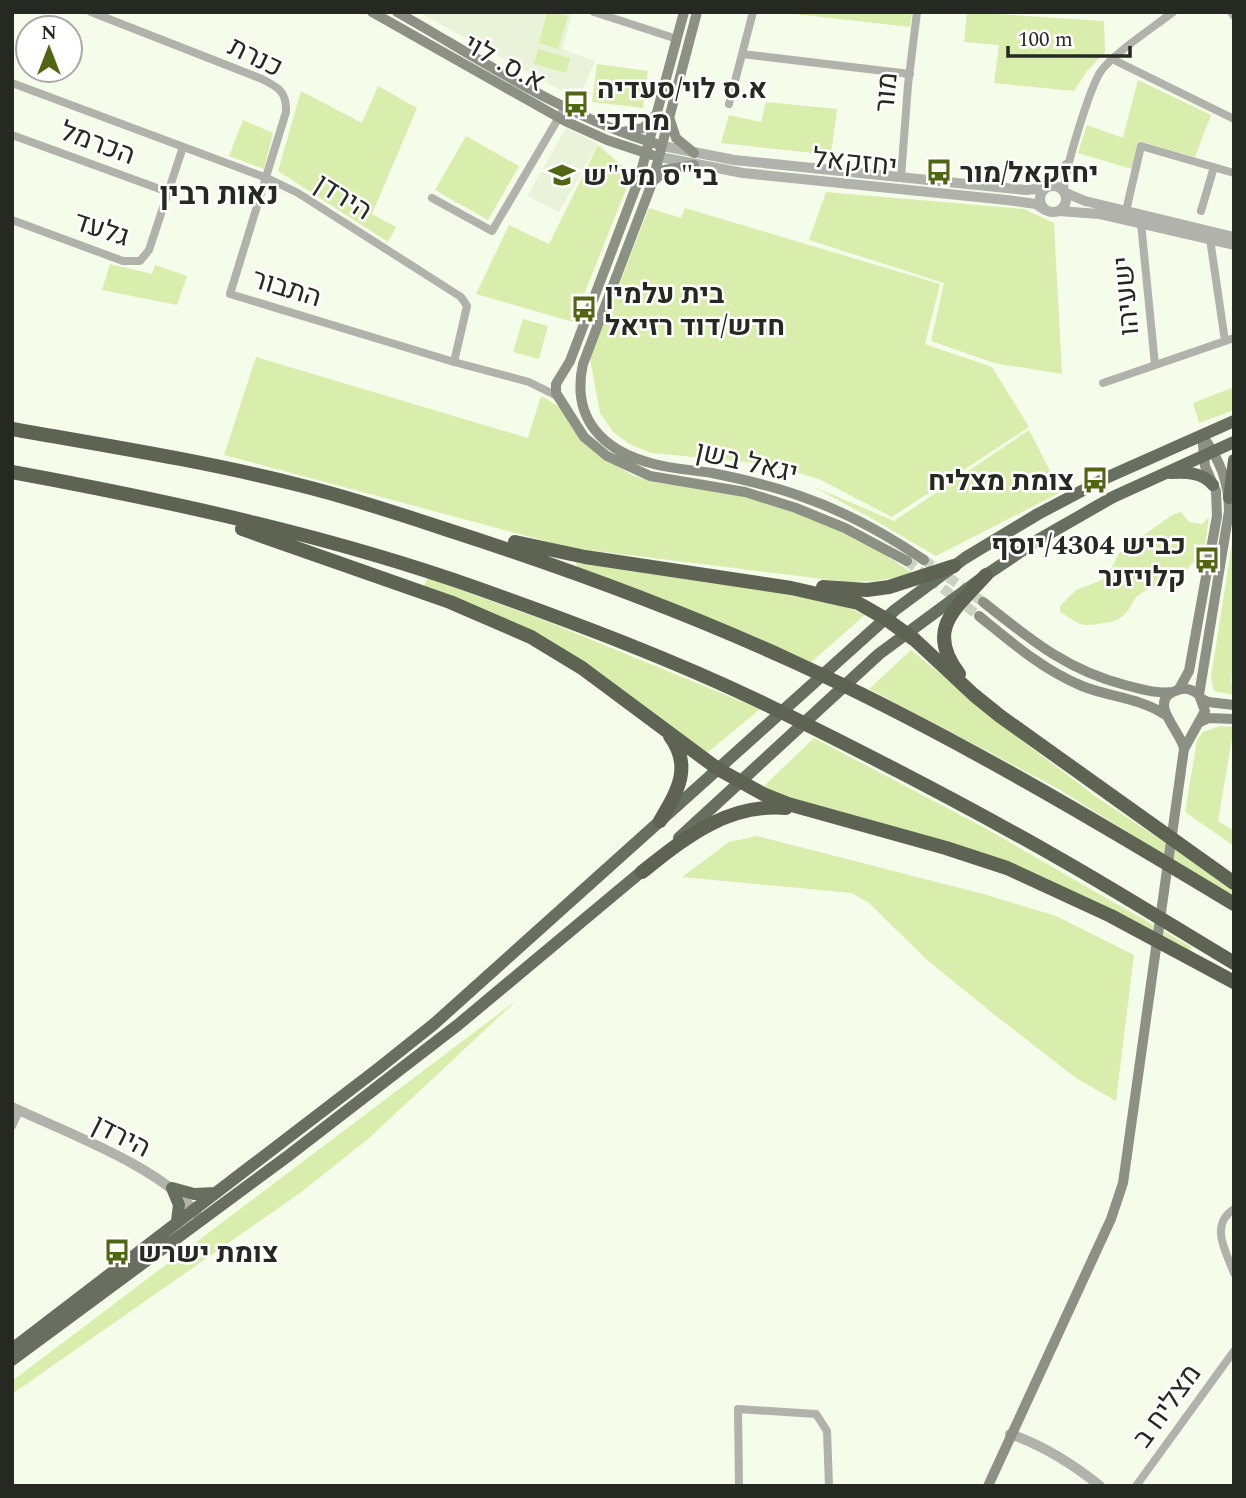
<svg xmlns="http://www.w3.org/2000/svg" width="1246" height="1498" font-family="Spectral,Heebo,serif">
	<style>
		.built { fill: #eaf3da }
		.green { fill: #d9eead }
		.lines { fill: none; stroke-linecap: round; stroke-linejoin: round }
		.secondary-tunnel { stroke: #ccd2c2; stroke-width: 10; stroke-dasharray: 10 5; stroke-linecap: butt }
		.minor { stroke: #b0b2ab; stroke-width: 8 }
		.tertiary { stroke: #b0b2ab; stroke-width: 10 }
		.secondary { stroke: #8c9085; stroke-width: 10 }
		.trunk { stroke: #686e60; stroke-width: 12 }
		.motorway { stroke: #5e6354; stroke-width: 14 }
		.labels { text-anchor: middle; stroke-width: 5; stroke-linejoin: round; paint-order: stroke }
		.street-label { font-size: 28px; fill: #262822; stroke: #fff }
		.poi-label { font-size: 28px; font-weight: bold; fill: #262822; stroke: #fff; text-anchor: start }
		.neighbourhood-label { font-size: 30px; font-weight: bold; fill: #262822; stroke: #fff }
	</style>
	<rect width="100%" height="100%" fill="#f5fcea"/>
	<path class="built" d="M418,12H563L572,15L562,49L595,61L578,100Z
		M566,128L598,144L559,212L527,196Z"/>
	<path class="green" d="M547,12L568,16L558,49L539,43Z
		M777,12H912L910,27Z
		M967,12L1104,21L1105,52L1087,71L1074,91L994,83L999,45L964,42Z
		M538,49L570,58L566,73L534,64Z
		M597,64L648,71L643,108L592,102Z
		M1138,80L1211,115L1195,157L1139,141L1132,169L1078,153L1087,125L1123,138Z
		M378,86L417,108L372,214L396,227L388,242L278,171L301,91L362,123Z
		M766,102L837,109L831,155L721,143L729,115L761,122Z
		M243,120L273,133L264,169L229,156Z
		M466,136L519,166L488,220L435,190Z
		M598,145L629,172V182L573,322L476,294L509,225L549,244Z
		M826,192L1024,209L1054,223L1062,374L994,363L931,341L944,283L809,240Z
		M649,208L681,218L685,208L940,284L925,344L992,367L1029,427L892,517L819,479L766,464L652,453L631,445L613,432L600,413L590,359Z
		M110,264L152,274L155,265L187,276L177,305L102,290Z
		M523,319L548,326L539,359L513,352Z
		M256,357L528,438L541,396L563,409L597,454L634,476L658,483L719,490L773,505L824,523L870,545L914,574L875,581L848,582L572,548L224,455Z
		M1234,387V410L1199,423L1193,403Z
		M1029,430L1061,492L936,556L871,518L812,486L894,521Z
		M1181,512L1189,522L1202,524L1209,517L1203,561L1200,556C1191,563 1187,572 1176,578C1165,584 1152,586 1141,593C1132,599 1132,607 1125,614C1119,620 1113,622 1105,623C1079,627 1083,626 1060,612V606L1076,590L1102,580L1109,574L1119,553L1172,515Z
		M1234,531V655L1231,683L1234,684V695L1214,691L1211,677Z
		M575,560L833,602L865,615L811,662L578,569Z
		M428,578L543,620L760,709L707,753L560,646L536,632L423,587Z
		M911,650L1033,749L1099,799L1234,888V898L1057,788L869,689Z
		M1220,726L1234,727L1218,821L1234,831V846L1185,812L1197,740L1203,732Z
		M814,738L985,828L1193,948L1188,950L1107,909L780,795L763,787Z
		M757,836L987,895L1056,916L1134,955L1116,1101L1076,1078L996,1016L927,960L869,903L852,893L682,877L729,842Z
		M517,1000L368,1139L300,1193L12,1394V1381Z"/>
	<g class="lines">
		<path class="secondary-tunnel" d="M924,560L983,602
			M907,561L979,616"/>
		<path class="minor" d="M91,12L262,79C278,87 287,92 286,112L230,294L454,362L529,382L557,396
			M594,12L677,39
			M1231,12L1234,16
			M742,54L910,74
			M1112,59L1234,119
			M12,83L267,178L298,193L461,297L467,306L454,362
			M729,104L753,12
			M12,135L168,192
			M901,177L908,85L917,12
			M1049,186L1066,164
			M1064,191C1064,171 1090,87 1101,71C1114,53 1154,27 1173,12
			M432,198L492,231L565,107
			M1126,211L1141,146L1234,173
			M1201,211L1214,167
			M12,220L123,261H140L149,250L183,147
			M1141,223L1155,365
			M1210,239L1225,341
			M1103,383L1234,338
			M12,1126L19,1111
			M1234,1209C1209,1225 1226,1252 1234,1273
			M739,1486L738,1409L816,1414L827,1431L829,1486
			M1136,1486L1234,1351"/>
		<path class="tertiary" d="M663,146L734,160L1026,190L1045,188
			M660,157L743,173L1007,200L1036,204L1045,210
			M1040 199a13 13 0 1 1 26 0a13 13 0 1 1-26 0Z
			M1066,193L1085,201L1234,237
			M1059,211L1099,214L1234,245
			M12,1107C63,1131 168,1170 197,1215
			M1010,1434C1042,1445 1074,1465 1100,1486"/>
		<path class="secondary" d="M372,12L565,121L607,140L652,155
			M397,12C480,59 565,117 657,144
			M684,12L639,179L570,361L556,384V393L584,437L607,456L650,476L745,492L796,508L845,528L907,561
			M697,12L652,183L583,364C571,418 602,451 654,464C673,469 693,470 712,473C742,479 772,486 800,496C844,511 886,534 924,560
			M670,120L676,138L694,153
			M623,132L643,128L656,115
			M656,179L664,170L694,165
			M983,602C1030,639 1066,670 1125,685C1141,689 1156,694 1173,692
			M979,616C1011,642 1043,670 1082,686C1109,697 1140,698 1164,714
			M1179,689L1189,671L1217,516L1216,491L1205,466L1202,435
			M1199,695L1229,511C1229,481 1219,459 1202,435
			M1202,699L1208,702L1234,705
			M1200,722L1209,718L1234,719
			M988,1486L1111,1219L1123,1183L1184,749L1205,711L1199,695C1193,690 1186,687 1178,690C1144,700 1182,732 1184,749"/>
		<path class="trunk" d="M1170,473C1186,472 1202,472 1213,485
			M1229,498L1234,460
			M679,838L879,654L986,575L1038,540L1113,497L1234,442
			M172,1188L194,1194L216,1193
			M172,1188L179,1205L177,1221
			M12,1349L379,1068L434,1024L895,610L965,558L1038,514L1108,477L1234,421
			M12,1360L288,1156L459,1024L647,867"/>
		<path class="motorway" d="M12,429C108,446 204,461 299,485C348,497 397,513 445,529C563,567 679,609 792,661C945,731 1090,817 1234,904
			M12,472C169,501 327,535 477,588C575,623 674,660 767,705C867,754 966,805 1062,860C1120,893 1177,929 1234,963
			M242,529L450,602L531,637L582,668L718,769L763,794L788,804L946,848L1007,868L1111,916L1234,982
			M515,542L585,557L791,588L858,603L886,619L915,640L974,695L1000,716L1234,883
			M823,587L867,590L889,587L954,566
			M959,674C925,629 955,609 986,575
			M660,821C677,792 693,767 670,736
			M642,872C685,838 727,803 786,808"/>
	</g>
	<defs>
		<g id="bus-bare" transform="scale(2.1)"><path d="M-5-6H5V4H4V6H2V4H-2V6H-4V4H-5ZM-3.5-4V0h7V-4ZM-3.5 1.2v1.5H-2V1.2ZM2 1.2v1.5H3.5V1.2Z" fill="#526612" stroke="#fff" stroke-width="2.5" paint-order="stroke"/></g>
		<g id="school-bare" transform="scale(2.1)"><path d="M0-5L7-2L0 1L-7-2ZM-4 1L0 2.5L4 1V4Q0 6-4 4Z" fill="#526612" stroke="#fff" stroke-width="2.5" paint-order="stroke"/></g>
	</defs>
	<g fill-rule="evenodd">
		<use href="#bus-bare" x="576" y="104"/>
		<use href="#bus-bare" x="939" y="172"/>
		<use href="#school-bare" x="562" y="175"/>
		<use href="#bus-bare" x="584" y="309"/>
		<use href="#bus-bare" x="1095" y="480"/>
		<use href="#bus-bare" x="1207" y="560"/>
		<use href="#bus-bare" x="117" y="1252"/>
	</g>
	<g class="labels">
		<g class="street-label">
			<text transform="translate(256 56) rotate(26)" y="10">כנרת</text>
			<text transform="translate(505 62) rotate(29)" y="10">א.ס. לוי</text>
			<text transform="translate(885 92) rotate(-85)" y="10">מור</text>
			<text transform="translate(98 142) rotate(20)" y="10">הכרמל</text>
			<text transform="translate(855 161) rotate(6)" y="10">יחזקאל</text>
			<text transform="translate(344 196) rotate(32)" y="10">הירדן</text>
			<text transform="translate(102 228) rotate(18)" y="10">גלעד</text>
			<text transform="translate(287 287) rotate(17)" y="10">התבור</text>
			<text transform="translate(1125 296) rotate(-95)" y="10">ישעיהו</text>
			<text transform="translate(747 461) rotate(13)" y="10">יגאל בשן</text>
			<text transform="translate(122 1135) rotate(27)" y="10">הירדן</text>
			<text transform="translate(1166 1405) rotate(-54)" y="10">מצליח ב</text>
		</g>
		<g class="poi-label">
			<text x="597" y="98">א.ס לוי/סעדיה<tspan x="597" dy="32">מרדכי</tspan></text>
			<text x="960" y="182">יחזקאל/מור</text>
			<text x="583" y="185">בי"ס מע"ש</text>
			<text x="605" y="303">בית עלמין<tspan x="605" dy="32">חדש/דוד רזיאל</tspan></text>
			<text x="1074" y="490" text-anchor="end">צומת מצליח</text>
			<text x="1186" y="554" text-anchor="end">כביש 4304/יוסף<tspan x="1186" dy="32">קלויזנר</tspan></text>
			<text x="138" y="1262">צומת ישרש</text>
		</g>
		<g class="neighbourhood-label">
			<text x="219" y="204">נאות רבין</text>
		</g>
	</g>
	<rect width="1246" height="1498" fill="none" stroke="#262822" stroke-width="28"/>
	<g transform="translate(49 49)"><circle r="33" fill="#ffffff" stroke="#a8a9a7" stroke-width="2"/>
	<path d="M0-5L12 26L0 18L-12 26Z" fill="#526612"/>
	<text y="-10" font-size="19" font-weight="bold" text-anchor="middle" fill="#262822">N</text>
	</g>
	<path d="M1008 46v10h122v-10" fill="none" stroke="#262822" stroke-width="3.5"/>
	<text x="1018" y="46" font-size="21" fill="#262822" stroke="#ffffff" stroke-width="5" paint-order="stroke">100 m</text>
</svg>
